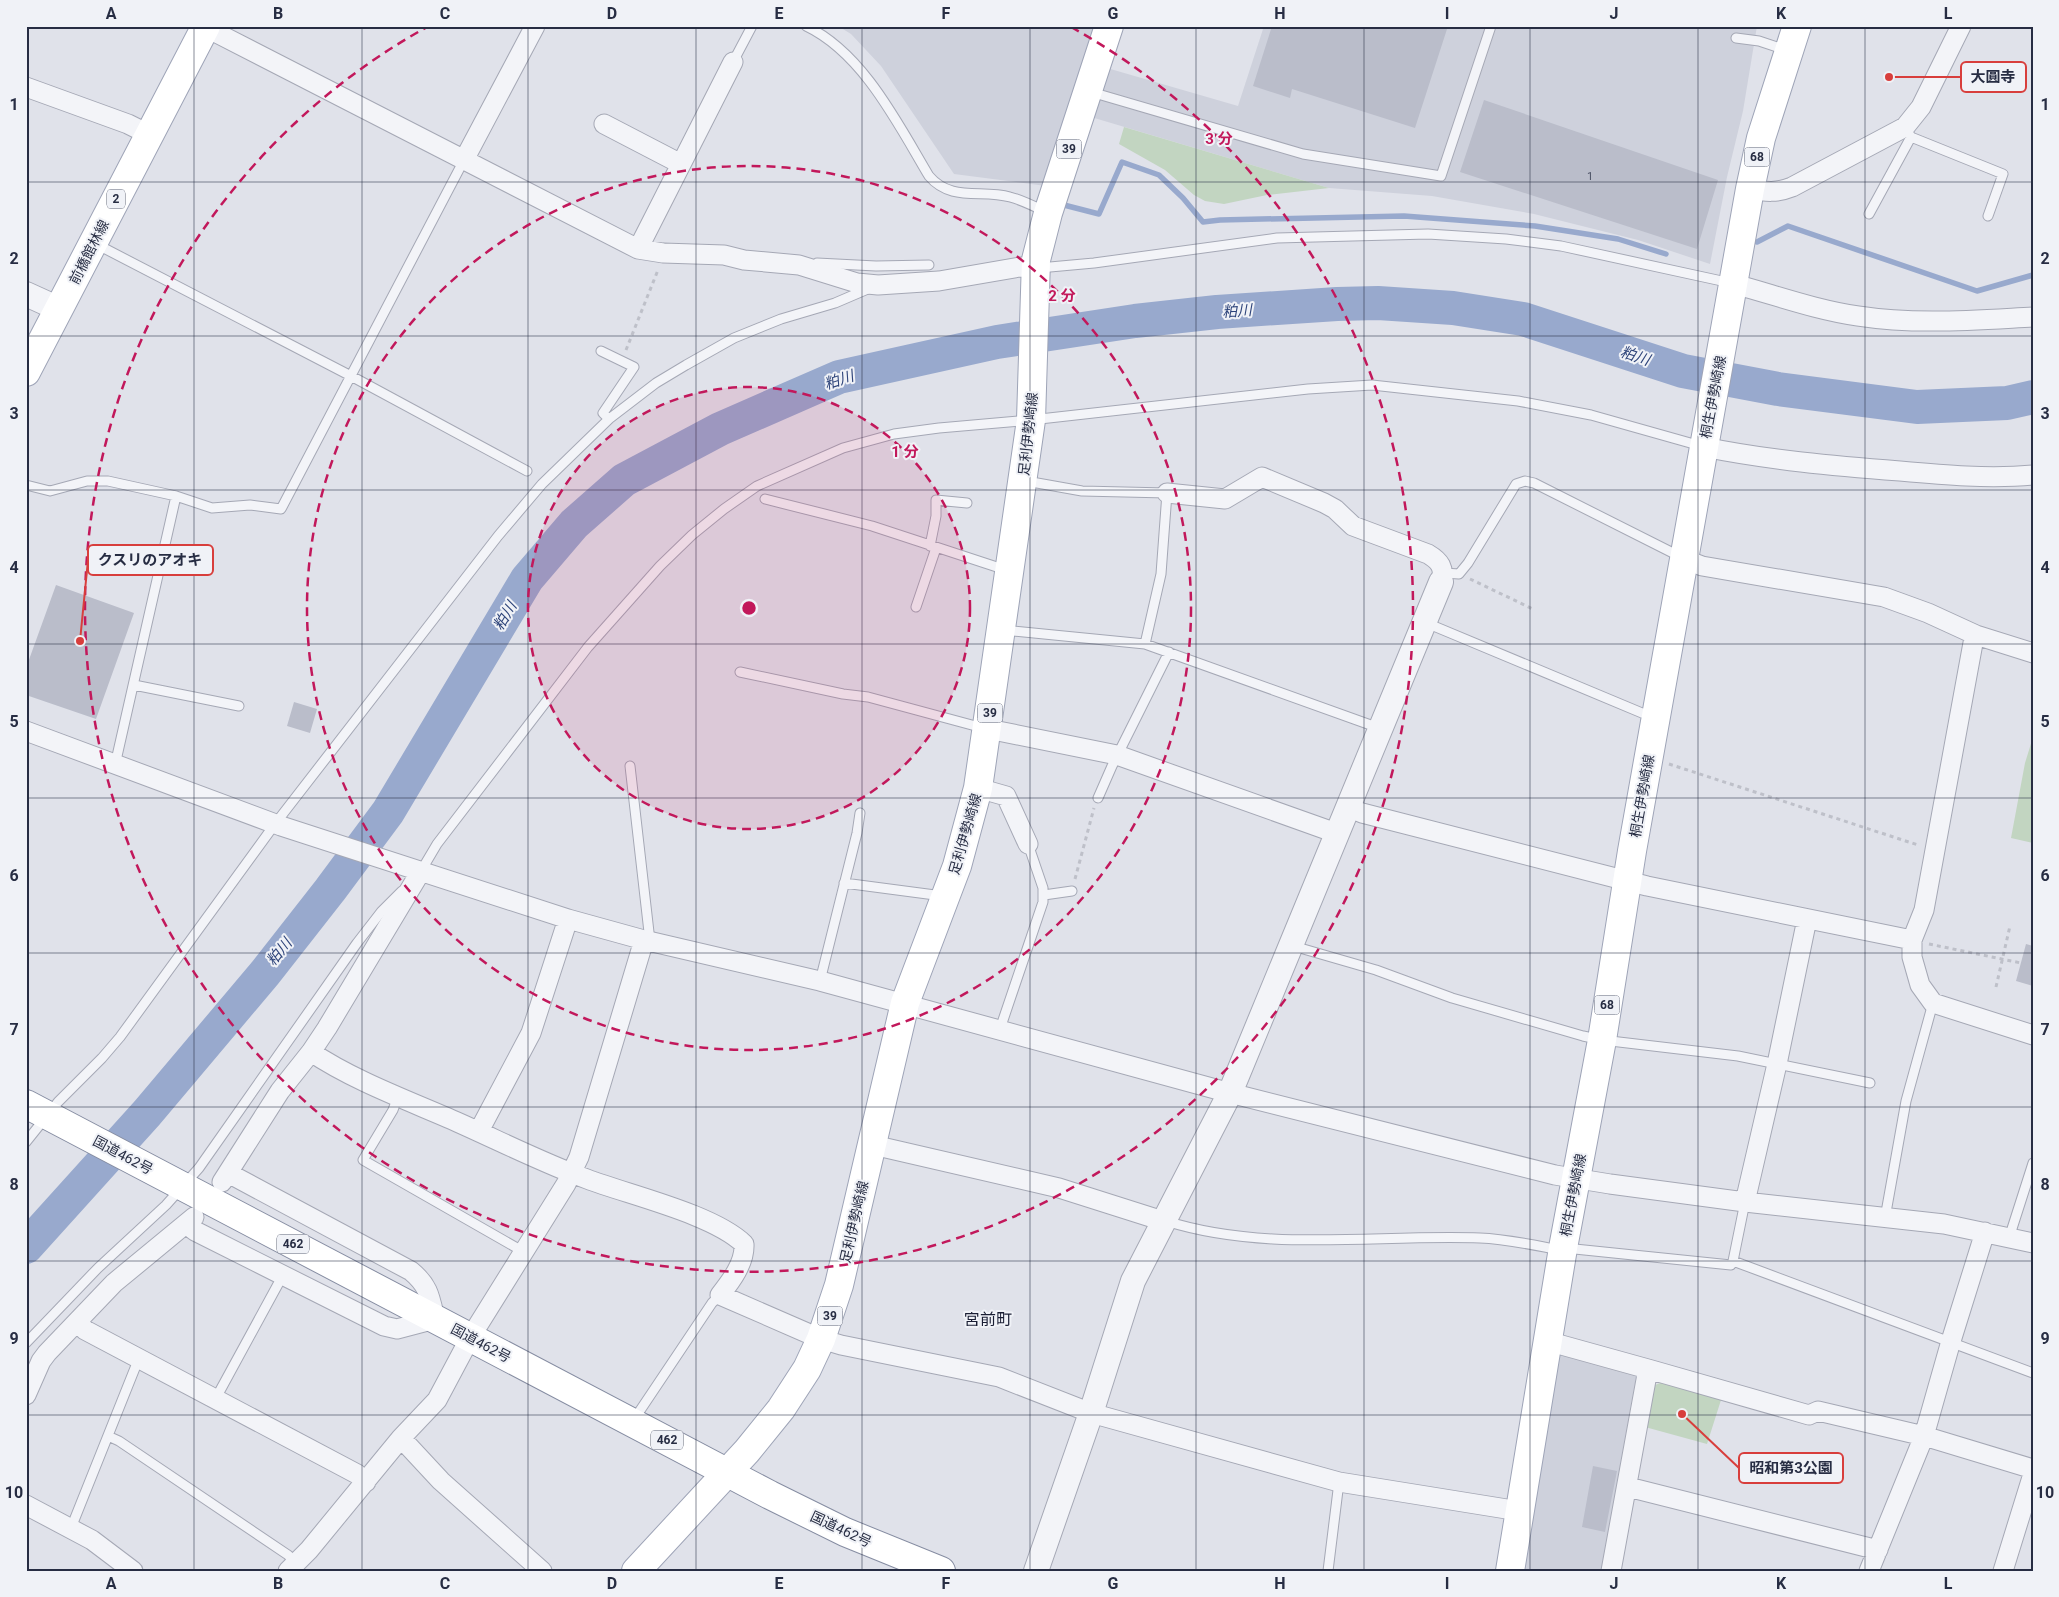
<svg xmlns="http://www.w3.org/2000/svg" width="2059" height="1597" font-family="Roboto,'Noto Sans JP',sans-serif">
	<style>
		.built { fill: #ced1dc }
		.green { fill: #c2d5c1 }
		.lines { fill: none; stroke-linecap: round; stroke-linejoin: round }
		.stream { stroke: #98a9cd; stroke-width: 5.5 }
		.river { stroke: #98a9cd; stroke-width: 34 }
		.building { fill: #babdca }
		.service-casing { stroke: #a5a8b5; stroke-width: 11 }
		.minor-casing { stroke: #a5a8b5; stroke-width: 21 }
		.tertiary-casing { stroke: #a5a8b5; stroke-width: 26 }
		.primary-casing { stroke: #9ea4b7; stroke-width: 30 }
		.trunk-casing { stroke: #868da2; stroke-width: 30 }
		.path { stroke: #bec0c9; stroke-width: 3; stroke-dasharray: 4 4; stroke-linecap: butt }
		.service { stroke: #f3f4f8; stroke-width: 9 }
		.minor { stroke: #f3f4f8; stroke-width: 19 }
		.tertiary { stroke: #f3f4f8; stroke-width: 24 }
		.primary { stroke: #fff; stroke-width: 28 }
		.trunk { stroke: #fff; stroke-width: 28 }
		.grid { fill: none; stroke: #272d43; stroke-width: 1; stroke-opacity: 0.55 }
		.ring { fill: none; stroke: #c2185b; stroke-width: 2.5; stroke-dasharray: 9 6 }
		.labels { text-anchor: middle; stroke-width: 4; stroke-linejoin: round; paint-order: stroke }
		.number-label { font-size: 11px; fill: #4c5165 }
		.shield { fill: #f0f2f7; stroke: #636879; stroke-width: 1 }
		.shield-label { font-size: 12px; font-weight: bold; fill: #272d43 }
		.street-label { font-size: 14px; fill: #272d43; stroke: #f0f2f7 }
		.water-label { font-size: 15px; font-style: italic; fill: #2e447a; stroke: #f0f2f7 }
		.quarter-label { font-size: 16px; fill: #1a1e34; stroke: #f0f2f7 }
		.centre { fill: #c2185b; stroke: #f0f2f7; stroke-width: 2.5 }
		.ring-label { font-size: 15px; text-anchor: middle; font-weight: bold; fill: #c2185b; stroke: #f0f2f7; stroke-width: 4; stroke-linejoin: round; paint-order: stroke }
		.leader { fill: none; stroke: #d83e3c; stroke-width: 2 }
		.callout-dot { fill: #d83e3c; stroke: #f0f2f7; stroke-width: 2 }
		.callout { fill: #f0f2f7; stroke: #d83e3c; stroke-width: 2 }
		.callout-label { font-size: 15px; text-anchor: middle; font-weight: bold; fill: #272d43 }
		.neatline { fill: none; stroke: #272d43; stroke-width: 2 }
		.grid-label { font-size: 16px; text-anchor: middle; font-weight: bold; fill: #272d43 }
	</style>
	<rect width="100%" height="100%" fill="#e0e2ea"/>
	<path class="built" d="M838,26H1098L1046,186L954,174L881,66L851,34Z
		M1264,26H1757L1743,111L1727,177L1710,264L1638,240L1534,214L1432,196L1329,188L1091,117L1107,68L1238,106Z
		M1560,1353L1637,1372L1601,1571H1524Z"/>
	<path class="green" d="M1124,127L1329,188L1267,195L1224,204L1205,201L1194,195L1165,170L1119,144Z
		M2033,737V843L2011,838L2025,763Z
		M1662,1382L1721,1400L1707,1444L1645,1427L1653,1386Z"/>
	<g class="lines">
		<path class="stream" d="M1060,204L1099,214L1122,162L1159,175L1183,198L1203,222L1220,220L1404,216L1535,226L1618,239L1666,254
			M1757,242L1788,226L1977,291L2033,275"/>
		<path class="river" d="M26,1247L147,1113L265,973L330,890L388,812L527,579L574,524L624,480L720,429L839,377L997,342L1135,321L1217,312L1337,304L1378,303L1453,308L1523,319L1683,371L1778,389L1917,407L2007,403L2033,397"/>
	</g>
	<path class="building" d="M1272,26H1448L1415,128L1292,89L1290,98L1253,86Z
		M1484,100L1718,180L1697,249L1460,172Z
		M56,585L134,613L96,719L26,695V668Z
		M294,702L317,709L310,733L287,726Z
		M2026,944L2033,946V986L2016,981Z
		M1593,1466L1617,1471L1605,1532L1582,1527Z"/>
	<g class="lines">
		<g class="service-casing">
			<path id="service" d="M806,26C863,53 898,124 929,176C951,202 981,189 1010,197C1022,200 1034,206 1046,212
				M1736,38L1759,41L1786,50
				M733,62L752,26
				M1091,92L1303,154L1441,176L1491,26
				M1905,127L1911,137L2003,174L1988,216
				M1869,214L1911,137
				M96,244L351,376L527,471
				M817,263L876,266L929,265
				M1039,268L1094,263L1277,238L1428,234L1506,239L1561,246L1731,283
				M601,351L634,367L603,413L609,419
				M1026,481L1082,491L1167,493L1161,574L1145,644
				M26,485L50,491L87,481H108L176,496L212,508L250,505L281,509L464,160
				M765,499L872,526L1006,570
				M930,546L936,516V500L967,503
				M1444,573L1459,574L1468,563L1516,484L1525,481L1534,483L1681,557
				M916,607L936,548
				M1424,622L1642,713L1653,715
				M1003,630L1145,644L1379,728
				M740,672L843,694L868,697L983,728
				M134,685L239,706
				M115,765L176,496
				M630,766L650,941
				M1098,798L1112,766L1169,652
				M421,871L437,844L588,647L660,566L692,535L724,509L757,486L843,448L894,434L939,428L1031,420L1308,389L1372,385L1518,401L1591,415L1701,446
				M844,883L935,895L942,898
				M1044,895L1072,891
				M1293,946L1376,970L1452,998L1583,1036L1602,1040L1738,1056L1870,1083
				M820,981L857,833L860,813
				M1000,1029L1043,902V888L1028,844
				M398,1096L393,1110L363,1160L524,1252
				M26,1142L58,1102L102,1058L120,1037L275,824L498,536L542,484L609,419L656,383L686,365L734,338L781,319L835,303L870,288
				M1885,1218L1906,1101L1933,1003
				M1166,1221C1267,1253 1376,1234 1480,1238C1507,1239 1533,1245 1560,1250
				M2009,1238L2033,1163
				M1565,1248L1731,1265L1733,1261L1745,1202
				M1733,1261L2033,1373
				M26,1343L98,1268L166,1205L199,1168L357,943L381,912L402,891
				M216,1398L283,1275
				M633,1421L712,1303L720,1295
				M108,1436L119,1441L288,1555L296,1563
				M71,1528L139,1358
				M1328,1571L1339,1482"/>
		</g>
		<g class="minor-casing">
			<path id="minor" d="M205,27L638,249L663,253L724,255L744,260L799,265L857,283L878,285L939,281L1020,267L1036,268
				M26,87L128,124L150,135
				M604,124L681,164
				M464,160L535,26
				M1750,189C1766,192 1777,193 1792,187L1905,127L1921,107L1961,26
				M638,249L733,62
				M1734,284C1775,295 1816,310 1858,316C1916,325 1975,320 2033,317
				M1704,447C1768,460 1834,466 1900,471C1944,475 1989,479 2033,475
				M1167,493L1225,499L1262,477L1324,503L1335,509L1353,526L1428,554C1440,561 1445,568 1441,582
				M1684,559L1702,566L1884,597L1928,613L1976,635L2033,653
				M1976,635L1973,643L1924,910L1912,940V957L1920,985L1933,1003L2033,1035
				M988,729L1117,755L1336,833
				M26,731L281,826L568,919L644,940L820,981L1230,1093L1555,1175L1610,1184L1745,1202L1944,1224L2033,1243
				M978,788L1006,796L1028,844
				M1347,807L1362,813L1647,886L1912,940
				M311,1052C351,1079 404,1099 448,1118C494,1138 540,1162 587,1179C629,1195 713,1214 744,1244C745,1263 731,1281 720,1295L821,1339L841,1345L999,1377L1091,1413L1339,1482L1519,1511
				M479,1131L531,1033L568,919
				M873,1145L1059,1188L1163,1221
				M222,1182L280,1091L311,1052L327,1028L421,871
				M1745,1202L1777,1064L1807,919
				M186,1224L195,1231L384,1326L397,1329L435,1319C430,1297 429,1286 411,1271L228,1173
				M77,1322L85,1330L357,1474L366,1482
				M1547,1341L1648,1369
				M26,1395L41,1361L47,1353L114,1283L194,1217
				M401,1438L441,1481L542,1571
				M1628,1487L1878,1550
				M26,1505L92,1540L133,1571
				M288,1571L309,1550L401,1438L437,1400L470,1338L566,1184L579,1157L644,940
				M1611,1571L1648,1369L1809,1415L1818,1411L1924,1436L2033,1469
				M1869,1571L1924,1436L1951,1341L1985,1232
				M2003,1571L2033,1474"/>
		</g>
		<g class="tertiary-casing">
			<path id="tertiary" d="M26,294L59,309
				M1036,1571L1091,1413L1133,1281L1230,1093L1441,582"/>
		</g>
		<g class="primary-casing">
			<path id="primary" d="M26,372L206,26
				M636,1571L747,1451L781,1409L807,1369L821,1339L839,1285L905,1003L957,866L978,788L1031,420L1036,260L1048,213L1109,26
				M1510,1571L1563,1248L1602,1040L1632,851L1750,189L1761,138L1797,26"/>
		</g>
		<g class="trunk-casing">
			<path id="trunk" d="M26,1104L770,1495L845,1532L941,1571"/>
		</g>
		<path class="path" d="M626,350L658,270
			M1470,579L1535,610
			M1669,764L1918,845
			M1075,879L1094,808
			M1929,944L2021,963
			M1996,987L2010,926"/>
		<use href="#service" class="service"/>
		<use href="#minor" class="minor"/>
		<use href="#tertiary" class="tertiary"/>
		<use href="#primary" class="primary"/>
		<use href="#trunk" class="trunk"/>
	</g>
	<path class="grid" d="M194,26V1571M362,26V1571M528,26V1571M696,26V1571M862,26V1571M1030,26V1571M1196,26V1571M1364,26V1571M1530,26V1571M1698,26V1571M1865,26V1571M26,182H2033M26,336H2033M26,490H2033M26,644H2033M26,798H2033M26,953H2033M26,1107H2033M26,1261H2033M26,1415H2033"/>
	<circle cx="749" cy="608" r="221" fill="#c2185b" fill-opacity=".12"/>
	<g class="ring">
		<circle cx="749" cy="608" r="221"/>
		<circle cx="749" cy="608" r="442"/>
		<path d="M1071 27A664 664 0 1 1 427 27"/>
	</g>
	<g class="labels">
		<g class="number-label">
			<text x="1590" y="180">1</text>
		</g>
		<g class="shield">
			<rect x="1056.5" y="139.5" width="25" height="19" rx="4"/>
			<rect x="1744.5" y="147.5" width="25" height="19" rx="4"/>
			<rect x="107" y="189.5" width="18" height="19" rx="4"/>
			<rect x="977.5" y="703.5" width="25" height="19" rx="4"/>
			<rect x="1594.5" y="995.5" width="25" height="19" rx="4"/>
			<rect x="277" y="1234.5" width="32" height="19" rx="4"/>
			<rect x="817.5" y="1306.5" width="25" height="19" rx="4"/>
			<rect x="651" y="1430.5" width="32" height="19" rx="4"/>
		</g>
		<g class="shield-label">
			<text x="1069" y="153">39</text>
			<text x="1757" y="161">68</text>
			<text x="116" y="203">2</text>
			<text x="990" y="717">39</text>
			<text x="1607" y="1009">68</text>
			<text x="293" y="1248">462</text>
			<text x="830" y="1320">39</text>
			<text x="667" y="1444">462</text>
		</g>
		<g class="street-label">
			<text transform="translate(89 252) rotate(-63)" y="5">前橋館林線</text>
			<text transform="translate(1713 397) rotate(-79)" y="5">桐生伊勢崎線</text>
			<text transform="translate(1028 434) rotate(-84)" y="5">足利伊勢崎線</text>
			<text transform="translate(1642 796) rotate(-80)" y="5">桐生伊勢崎線</text>
			<text transform="translate(965 834) rotate(-74)" y="5">足利伊勢崎線</text>
			<text transform="translate(123 1155) rotate(28)" y="5">国道462号</text>
			<text transform="translate(1573 1195) rotate(-79)" y="5">桐生伊勢崎線</text>
			<text transform="translate(854 1222) rotate(-77)" y="5">足利伊勢崎線</text>
			<text transform="translate(481 1343) rotate(28)" y="5">国道462号</text>
			<text transform="translate(841 1529) rotate(25)" y="5">国道462号</text>
		</g>
		<g class="water-label">
			<text transform="translate(1237 311) rotate(-4)" y="5">粕川</text>
			<text transform="translate(1635 356) rotate(18)" y="5">粕川</text>
			<text transform="translate(839 380) rotate(-18)" y="5">粕川</text>
			<text transform="translate(505 616) rotate(-59)" y="5">粕川</text>
			<text transform="translate(279 952) rotate(-51)" y="5">粕川</text>
		</g>
		<g class="quarter-label">
			<text x="988" y="1325">宮前町</text>
		</g>
	</g>
	<circle cx="749" cy="608" r="8" class="centre"/>
	<g class="ring-label">
		<text x="1219" y="144">3 分</text>
		<text x="1062" y="301">2 分</text>
		<text x="905" y="457">1 分</text>
	</g>
	<path class="leader" d="M1889 77L1961 77M80 641L88 560M1682 1414L1739 1468"/>
	<g class="callout-dot">
		<circle cx="1889" cy="77" r="5"/>
		<circle cx="80" cy="641" r="5"/>
		<circle cx="1682" cy="1414" r="5"/>
	</g>
	<g class="callout">
		<rect x="1961" y="62" width="65" height="30" rx="5"/>
		<rect x="88" y="545" width="125" height="30" rx="5"/>
		<rect x="1739" y="1453" width="104" height="30" rx="5"/>
	</g>
	<g class="callout-label">
		<text x="1993" y="82">大圓寺</text>
		<text x="150" y="565">クスリのアオキ</text>
		<text x="1791" y="1473">昭和第3公園</text>
	</g>
	<rect width="2059" height="1597" fill="none" stroke="#f0f2f7" stroke-width="55"/>
	<rect x="28" y="28" width="2004" height="1542" class="neatline"/>
	<g class="grid-label">
		<text x="111" y="19">A</text>
		<text x="278" y="19">B</text>
		<text x="445" y="19">C</text>
		<text x="612" y="19">D</text>
		<text x="779" y="19">E</text>
		<text x="946" y="19">F</text>
		<text x="1113" y="19">G</text>
		<text x="1280" y="19">H</text>
		<text x="1447" y="19">I</text>
		<text x="1614" y="19">J</text>
		<text x="1781" y="19">K</text>
		<text x="1948" y="19">L</text>
		<text x="14" y="110">1</text>
		<text x="2045" y="110">1</text>
		<text x="14" y="264">2</text>
		<text x="2045" y="264">2</text>
		<text x="14" y="419">3</text>
		<text x="2045" y="419">3</text>
		<text x="14" y="573">4</text>
		<text x="2045" y="573">4</text>
		<text x="14" y="727">5</text>
		<text x="2045" y="727">5</text>
		<text x="14" y="881">6</text>
		<text x="2045" y="881">6</text>
		<text x="14" y="1035">7</text>
		<text x="2045" y="1035">7</text>
		<text x="14" y="1190">8</text>
		<text x="2045" y="1190">8</text>
		<text x="14" y="1344">9</text>
		<text x="2045" y="1344">9</text>
		<text x="14" y="1498">10</text>
		<text x="2045" y="1498">10</text>
		<text x="111" y="1589">A</text>
		<text x="278" y="1589">B</text>
		<text x="445" y="1589">C</text>
		<text x="612" y="1589">D</text>
		<text x="779" y="1589">E</text>
		<text x="946" y="1589">F</text>
		<text x="1113" y="1589">G</text>
		<text x="1280" y="1589">H</text>
		<text x="1447" y="1589">I</text>
		<text x="1614" y="1589">J</text>
		<text x="1781" y="1589">K</text>
		<text x="1948" y="1589">L</text>
	</g>
</svg>
